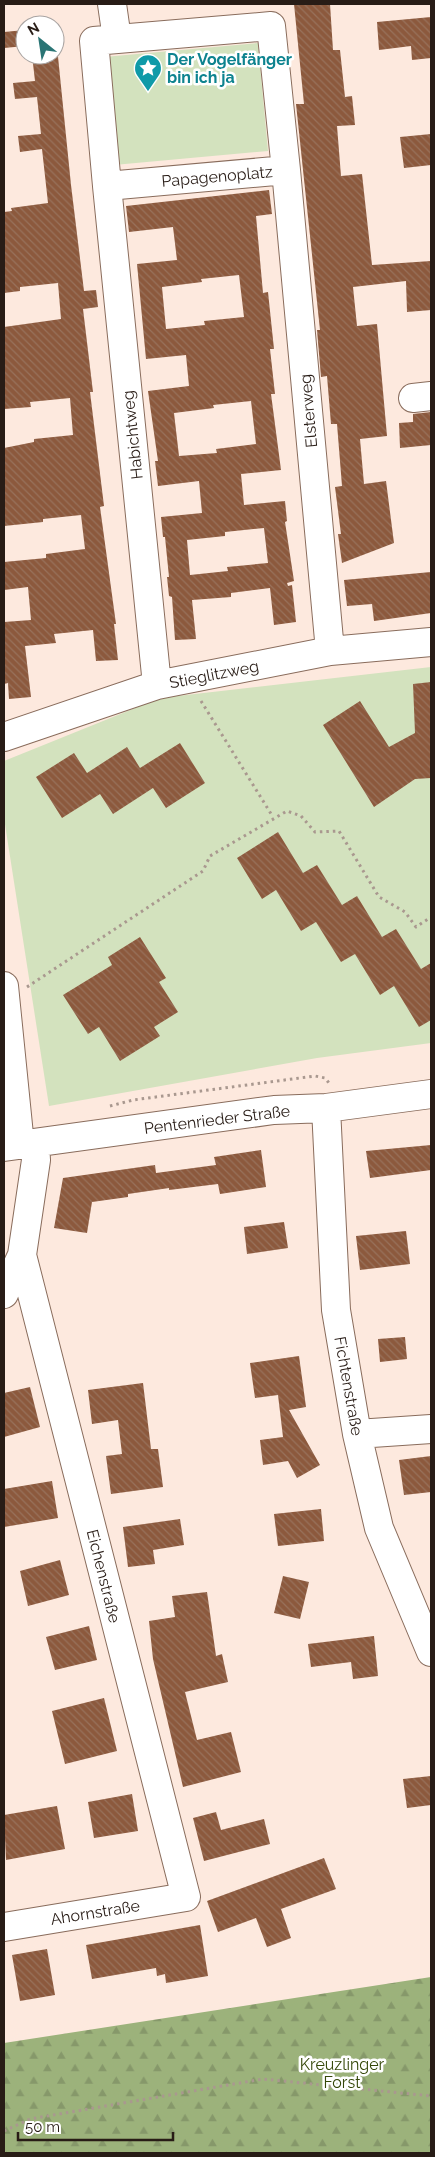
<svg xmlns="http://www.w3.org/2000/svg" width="435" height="2157" font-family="Raleway,sans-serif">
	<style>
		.green { fill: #d3e2be }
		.forest { fill: url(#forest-firs) }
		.building { fill: url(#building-back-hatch); fill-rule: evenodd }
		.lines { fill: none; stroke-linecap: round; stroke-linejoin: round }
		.minor-casing { stroke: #896c5c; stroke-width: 30 }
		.path { stroke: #a9988f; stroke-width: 3; stroke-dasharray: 2.5 4; stroke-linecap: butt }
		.minor { stroke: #fff; stroke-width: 28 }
		.labels { text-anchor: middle; stroke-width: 5; stroke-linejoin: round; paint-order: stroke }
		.culture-label { font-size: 16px; font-weight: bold; fill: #0d838f; stroke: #fff; text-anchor: start }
		.street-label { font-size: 16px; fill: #281c16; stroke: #fff }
		.park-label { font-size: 16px; fill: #344708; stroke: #fff }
	</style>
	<defs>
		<pattern id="forest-firs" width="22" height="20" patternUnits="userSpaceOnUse" patternTransform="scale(1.25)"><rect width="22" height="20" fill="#9cb27b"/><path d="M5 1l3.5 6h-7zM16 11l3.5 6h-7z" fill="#86986a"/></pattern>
		<pattern id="building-back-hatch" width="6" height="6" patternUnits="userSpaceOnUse" patternTransform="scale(1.25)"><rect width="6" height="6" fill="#8c593d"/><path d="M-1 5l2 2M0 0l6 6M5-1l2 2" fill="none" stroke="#98725c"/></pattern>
	</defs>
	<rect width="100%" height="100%" fill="#fde9de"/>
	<path class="green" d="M258,43L268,151L114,165L104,57Z
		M431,667V1043L317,1058L49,1106L4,818V761L160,698Z"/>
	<path class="forest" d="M431,1977V2153H4V2043Z"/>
	<path class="building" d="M294,4H330L333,50H340L345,97L352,96L355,125L337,126L341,176L362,174L372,265L431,261V310L407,312L406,281L353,287L357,326L377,324L387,436L360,439L364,484L386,481L394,543L342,563L338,534H341L335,487L342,486L337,424H331L327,376L321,377L317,330H320L296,104H304Z
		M431,17V58L412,60L411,46L379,50L377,22Z
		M55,27L71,185L84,291L96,290L98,307L83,309L93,392H90L104,506L100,507L116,624H114L118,660L96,661L93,630L54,634L56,643L25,646L31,697L9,699L8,683L4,684V622L31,620L28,587L4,590V562L46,558V554L85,549L81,515L43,519V522L4,526V448L34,442V439L73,435L70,398L30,402L31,407L4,409V327L61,319L58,283L20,287V291L4,293V212L12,211L11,208L48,203L42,149L20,152L18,136L41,134L37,97L15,99L13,83L35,81L32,55H55Z
		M25,30V46L4,48V32Z
		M431,134V165L404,168L400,137Z
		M269,190L272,214L256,216L263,293L268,292L274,349H270L275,394H271L281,470L241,474L244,505L285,501L287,521L285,522L294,581L287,583L288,586L292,585L296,622L274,625L270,588L231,593V597L192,600L196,639L175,640L172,597L169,596L167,577H169L165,537H163L161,517L202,513L199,481L158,486L155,461H158L148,391L189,386L186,355L146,359L137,264L177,260L173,227L129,232L126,206ZM239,275L244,317L204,321L205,325L166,329L162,287L202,282L201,279ZM251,401L256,444L216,449L217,453L179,456L174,413L214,408L213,405ZM264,528L268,563L227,567L228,571L190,575L187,540L225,536V532Z
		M431,412V445L400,448L399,423L413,422V414Z
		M431,572V613L374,621L372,604L347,606L344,580Z
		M431,682V778L415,779L374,807L323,725L360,701L389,747L415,733L413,684Z
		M180,743L205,783L166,808L153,788L113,814L100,794L62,818L36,777L74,753L87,773L127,747L140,768Z
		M278,832L303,873L317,865L342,905L357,896L382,937L396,929L421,969L431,963V1020L419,1027L394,986L380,995L355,954L341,962L316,922L301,931L276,890L262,899L237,858Z
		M140,937L166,978L159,982L178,1012L154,1027L160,1036L120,1061L99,1027L88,1034L63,995L112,965L108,957Z
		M431,1145V1170L370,1178L366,1151Z
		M261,1150L266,1187L220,1194L218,1184L169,1190V1188L128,1194V1197L92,1202L87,1233L54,1228L63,1178L155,1165L156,1173L216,1165L214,1157Z
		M284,1222L288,1248L247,1254L244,1227Z
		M406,1231L410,1264L360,1270L356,1236Z
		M405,1337L407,1359L380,1362L378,1339Z
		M299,1356L306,1407L289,1410L320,1465L297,1478L288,1461L263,1465L260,1440L283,1437L278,1395L255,1398L250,1363Z
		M143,1383L151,1449H158L163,1487L111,1494L106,1456L122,1454L118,1420L92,1424L88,1390Z
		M30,1387L40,1427L4,1437V1393Z
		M431,1456V1492L404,1495L399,1460Z
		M52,1481L58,1518L4,1527V1489Z
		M321,1509L324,1541L278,1546L274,1514Z
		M180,1519L184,1545L153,1550L155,1564L128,1567L123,1527Z
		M60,1560L69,1595L28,1606L20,1571Z
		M283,1576L309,1582L300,1619L274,1613Z
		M207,1592L216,1656L222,1654L228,1682L185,1692L197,1740L231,1732L241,1772L183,1787L153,1659L149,1621L175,1617L172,1596Z
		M89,1626L97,1660L55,1670L46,1637Z
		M374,1636L378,1676L353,1679L351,1662L311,1667L308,1644Z
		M104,1698L117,1751L65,1764L52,1711Z
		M431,1776V1805L407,1808L403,1779Z
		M132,1794L138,1831L94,1838L88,1802Z
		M57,1806L65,1849L6,1860L4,1815Z
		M216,1812L221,1830L264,1819L270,1844L204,1861L193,1818Z
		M324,1858L336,1889L281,1909L291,1938L267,1947L256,1918L218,1932L207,1901Z
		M200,1925L208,1976L166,1983L165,1974L157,1976L156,1968L92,1979L86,1945Z
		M47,1949L55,1995L20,2001L12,1955Z"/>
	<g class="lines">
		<g class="minor-casing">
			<path id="minor" d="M112,4L117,39
				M271,26L286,170L107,186L94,41Z
				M286,170L330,651
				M107,186L157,685
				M413,398L431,396
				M4,737L157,685L330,651L431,642
				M4,986L20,1145
				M326,1108L336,1310L357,1434L379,1528L431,1652
				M4,1147L274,1110L326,1108L431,1094
				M4,1294L22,1255L36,1160L35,1144
				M357,1434L431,1429
				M4,1927L186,1897L22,1255"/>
		</g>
		<path class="path" d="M201,701L273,817
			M27,987L203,871L210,856L287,811L301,816L315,832L339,831L379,897L405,912L416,927L431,917
			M110,1106L133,1100L315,1076L325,1078L329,1083
			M4,2131L30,2119L263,2079L431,2096"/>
		<use href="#minor" class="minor"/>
	</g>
	<defs>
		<g id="sight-pin" transform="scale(1.4375)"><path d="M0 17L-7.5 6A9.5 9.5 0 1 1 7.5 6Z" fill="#0f9aa8" stroke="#fff"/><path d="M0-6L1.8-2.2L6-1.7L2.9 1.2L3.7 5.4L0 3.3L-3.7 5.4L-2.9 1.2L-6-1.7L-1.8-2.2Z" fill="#fff"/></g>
	</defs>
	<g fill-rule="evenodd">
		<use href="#sight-pin" x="148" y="68"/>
	</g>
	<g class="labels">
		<g class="culture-label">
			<text x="167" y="65">Der Vogelfänger<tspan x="167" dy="18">bin ich ja</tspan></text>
		</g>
		<g class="street-label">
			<text transform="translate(217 176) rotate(-5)" y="6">Papagenoplatz</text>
			<text transform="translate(308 411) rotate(-95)" y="6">Elsterweg</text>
			<text transform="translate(132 435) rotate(-96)" y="6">Habichtweg</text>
			<text transform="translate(214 674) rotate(-11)" y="6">Stieglitzweg</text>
			<text transform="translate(217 1119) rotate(-7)" y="6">Pentenrieder Straße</text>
			<text transform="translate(349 1386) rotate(80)" y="6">Fichtenstraße</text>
			<text transform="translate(104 1576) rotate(76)" y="6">Eichenstraße</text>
			<text transform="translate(95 1912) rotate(-9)" y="6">Ahornstraße</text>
		</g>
		<g class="park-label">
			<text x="342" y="2070">Kreuzlinger<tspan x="342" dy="18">Forst</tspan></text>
		</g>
	</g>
	<rect width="435" height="2157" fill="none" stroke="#281c16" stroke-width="10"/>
	<g transform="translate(40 40) rotate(330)"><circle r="24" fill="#ffffff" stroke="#a9a4a2"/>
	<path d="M0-4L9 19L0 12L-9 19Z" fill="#2a7575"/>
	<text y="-8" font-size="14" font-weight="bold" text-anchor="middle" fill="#281c16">N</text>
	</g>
	<path d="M18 2132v8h155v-8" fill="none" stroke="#281c16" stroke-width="2.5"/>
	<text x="25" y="2132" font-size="15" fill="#281c16" stroke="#ffffff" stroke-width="4" paint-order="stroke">50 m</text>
</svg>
